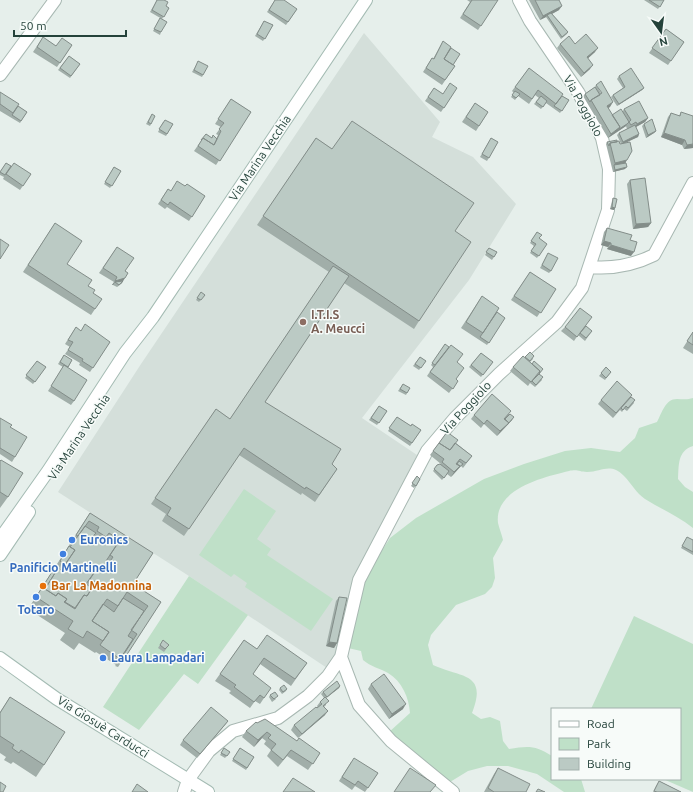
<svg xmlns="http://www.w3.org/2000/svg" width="693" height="792" font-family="Ubuntu,sans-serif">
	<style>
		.built { fill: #d4dfda }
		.green { fill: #bfe0c8 }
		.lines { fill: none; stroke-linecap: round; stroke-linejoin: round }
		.minor-casing { stroke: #a8b8b2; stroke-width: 14 }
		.secondary-casing { stroke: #a4bbb3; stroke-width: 14 }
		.minor { stroke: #fff; stroke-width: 12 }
		.secondary { stroke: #fff; stroke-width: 12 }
		.wall { fill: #a1aea9 }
		.shaded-wall { fill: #838d89 }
		.building { fill: #bbcac4; stroke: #838d89 }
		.education-dot { fill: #8d6e63; stroke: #f7fbf9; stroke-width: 1.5 }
		.shop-dot { fill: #3f7fe0; stroke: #f7fbf9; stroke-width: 1.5 }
		.food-dot { fill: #e8710a; stroke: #f7fbf9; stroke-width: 1.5 }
		.labels { text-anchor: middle; stroke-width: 3; stroke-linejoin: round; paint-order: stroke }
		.street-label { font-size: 12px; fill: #24423a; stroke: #f7fbf9 }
		.education-label { font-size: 12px; font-weight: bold; fill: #785e54; stroke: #f7fbf9; text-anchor: start }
		.shop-label { font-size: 12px; font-weight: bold; fill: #366cbe; stroke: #f7fbf9; text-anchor: start }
		.food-label { font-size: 12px; font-weight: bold; fill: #c56008; stroke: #f7fbf9; text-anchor: start }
	</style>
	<rect width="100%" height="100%" fill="#e6efeb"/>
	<path class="built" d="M364,33L440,122L432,137L473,157L516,204L469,280L362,418L417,455L362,565L330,670L189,576L58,492L141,364Z"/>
	<path class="green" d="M693,398V446C677,451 679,466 678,479L685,487L693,492V528C678,516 661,509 645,499C636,493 632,484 624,476C610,462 602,472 587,472C579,472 578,469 569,471C544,477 494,489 498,523C499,528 502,535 503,540L493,558L495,578L492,587L485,594L456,605L431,635L428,645L433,665C461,678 488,672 472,713L481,719L490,717L500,721L503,741L509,749C528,746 535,745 552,756V779H581L585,792H564L537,774L508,766H487L468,771L450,782L388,733L410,713C409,698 402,681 388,673C379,668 371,667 363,660L361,651L348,648L361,590L368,572L390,538L416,518L484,479L524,464L565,451L591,448L620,452L635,438L639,428L657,422C662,413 665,399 677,399C683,399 687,400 693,398Z
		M244,489L276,511L257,539L271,549L267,555L333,599L311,631L245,587L247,583L234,574L231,577L199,555Z
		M189,576L248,615L198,684L184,674L139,730L103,707Z
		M634,616L693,644V792L663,779H680V709H591Z"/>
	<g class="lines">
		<g class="minor-casing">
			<path id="minor" d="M0,75L55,0
				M590,267C612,269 634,265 654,255L693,183
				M341,657L359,705L391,741L453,792
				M184,792L188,780L209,751L233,731L278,718L308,696L328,676L341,657L359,580L427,451L455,418L499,374L557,322L582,288L608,210L609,169L602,138L594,121L578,92L530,21L519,0"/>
		</g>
		<g class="secondary-casing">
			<path id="secondary" d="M0,539L48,471L125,353L153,317L366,0
				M0,555L29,512
				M0,658L57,699L208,792"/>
		</g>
		<use href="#minor" class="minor"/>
		<use href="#secondary" class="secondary"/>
	</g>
	<path class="wall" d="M157,0L169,8L162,19L150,12Z
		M275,0L297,9L286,25L267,12Z
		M467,0H498L478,30L460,18L470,2Z
		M529,0H559V10L552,14L568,32L567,34L561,39L546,17L540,20Z
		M644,0H664L658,9Z
		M160,18L161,32L160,35L153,31Z
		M264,21L273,25L263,41L255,36Z
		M666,29L684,42L668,65L649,53Z
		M43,37L56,46L72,45L57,67L33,52Z
		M443,41L451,48L453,65L455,66L442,85L423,72L432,58L433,59Z
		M560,44H575L595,52L588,58L590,69L581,77L557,48Z
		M69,56L80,64L70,78L58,70Z
		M197,64L203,75L202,77L192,72Z
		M529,68L562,96L569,100L560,113L546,103L541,109L534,104L539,98L535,95L529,104L518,96L515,100L511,97L514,93L512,91Z
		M619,76L644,88L642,90L617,106L611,97L613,95L623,88L617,79Z
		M596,85L610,107L608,108L612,115L623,111L624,109L648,118L645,122L636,127L639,134L638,137L623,143L626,163L625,169L613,172L606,144L607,142H617L620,144H621L617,135L619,133L627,129L626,126L608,138L583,96L585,94L595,87Z
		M434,88L443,94L457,88L441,112L425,101Z
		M0,92L18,106L27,112L20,123L0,111Z
		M231,99L251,112L216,165L194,151L206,134L212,138L216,139L218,135L216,134L221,127L215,124Z
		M475,103L488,112L476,131L462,122Z
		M681,112L693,148L684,149L682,145L661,137L668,117L671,113L679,116Z
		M152,114L151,124L150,126L146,124Z
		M163,122L173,124L166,136L158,132Z
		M644,124L656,131L654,133L646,138L642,126Z
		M316,138L455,231L419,321L414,329L344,283L265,402L332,464L337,469L315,502L302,493L301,495L239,455L184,536L162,521L166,514L151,504L216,409L230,419L329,272L257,225Z
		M491,138L498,142L487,161L480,157Z
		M6,163L11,166L31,174L20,190L3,179L4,177L0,175V172Z
		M114,167L121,171L110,188L104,184Z
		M630,180L651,223L648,227L633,229L627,184Z
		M185,186L205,196L189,221L167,207L165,209L158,204L168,189L171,191Z
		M613,198L615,208L614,210L610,209L612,201Z
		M55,223L67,264L88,286L93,293L95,309L91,315L23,272Z
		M607,228L630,240L631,256L607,249L608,247L601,245L604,232Z
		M537,232L539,238L547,244L537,258L530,253L534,246L530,243Z
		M117,247L125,271L122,283L117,287L113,285H112L114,282L99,273Z
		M489,248L497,252L492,260L485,255Z
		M547,255L551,271L549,273L540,268Z
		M530,272L556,289L537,317L511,300Z
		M201,292L205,295L199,302L196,300Z
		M482,296L497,312L505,318L487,345L461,328Z
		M586,326L592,331L585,341L578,335L574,341L561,331L565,327Z
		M76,327L81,331L110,342L90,372L79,365L80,363L65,354L70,347L65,344Z
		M693,332V354L683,348Z
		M445,344L457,362L456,379L458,381L449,393L427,376L433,367L431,365Z
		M530,352L533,359L530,362L539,374L542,380L535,387L530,383L528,386L510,371L513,367L525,358Z
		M481,353L493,362L481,377L469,367Z
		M64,355L72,360L68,368L74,401L71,405L48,391L63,367L58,364Z
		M420,357L426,361L419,370L413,366Z
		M37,361L46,367L33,384L25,378Z
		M606,367L611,372L605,380L599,376Z
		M403,384L407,393L406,395L398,391Z
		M631,397L634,403L627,411L624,409L622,412L620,410L613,418L598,404L601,400Z
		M379,406L387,411L377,425L369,420Z
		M510,414L512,420L497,436L484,424L481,428L471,419L474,415Z
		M397,417L411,426L421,430L410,446L388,431Z
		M0,418L10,427L15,457L12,462L0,454Z
		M447,432L456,443L472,456L463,468L461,466L451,477L447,474L442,480L433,471L437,465L441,464L430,455Z
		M0,461L8,497L0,508Z
		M417,476L420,479L414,488L411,486Z
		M90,513L153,553L133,584L161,602L118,667L115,666L116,665L96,652L95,653L79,643L74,650L60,640L65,633L28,609L68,547L82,525Z
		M686,539L693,540V555L681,548Z
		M339,597L337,643L334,648L326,646L336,601Z
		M163,640L169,645L164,652L158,648Z
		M244,640L257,649L307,663L291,686L260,664L253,674L264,698L260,704L255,701L250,708L229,693L231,691L215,681Z
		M371,684L403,709L389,719L368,689Z
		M340,686L339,688L326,698V705L324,707L325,715L298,738L291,730L294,725L318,708L317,706L320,702L324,698L321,694L323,692Z
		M280,688L287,689L286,691L282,694L279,690Z
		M270,695L276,699L272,702L269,697Z
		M10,697L44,765L36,777L13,762L11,764L4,760L6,757L0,753V712Z
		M228,721L197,758L180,745L183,740Z
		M257,723L297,741L320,753L308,770L287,756L278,767L267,756L271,750L264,744L266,741L262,738L254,747L242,737L246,731Z
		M224,748L230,752L225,758L220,755Z
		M240,748L254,757L246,770L232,761Z
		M351,762L378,773L365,792L355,786L352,790L339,781Z
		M498,768L526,792H484L494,774Z
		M659,781L681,792H653L656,786Z"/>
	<path class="shaded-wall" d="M562,6L559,10L548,16L547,15L546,17L540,20L543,16Z
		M598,48L595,52L584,62L587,57Z
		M593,65L590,69L581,77L584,73Z
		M644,88L642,90L617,106L619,104Z
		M613,102L610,107L604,110L607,106Z
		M648,118L645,122L634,128L637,124Z
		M627,124L626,126L617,132L619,129Z
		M620,127L617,132L608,138L611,134Z
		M656,131L654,133L646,138L648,135Z
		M664,133L685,140L682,145L661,137Z
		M639,134L638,137L621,145L623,142Z
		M693,144V148L684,149L687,145Z
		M627,160L624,165H614L615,163Z
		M627,167L625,169L613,172L615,170Z
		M612,207L615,208L614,210L610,209Z
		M651,223L648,227L633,229L636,224Z
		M604,241L611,243L608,247L601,245Z
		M611,245L634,252L631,256L607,249Z
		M125,278L122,283L117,287L119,285L115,282L113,285H112L115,281Z
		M514,417L512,420L497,436L500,431Z
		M463,464L461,466L451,477L454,472Z
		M329,642L337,643L334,648L326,646Z
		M340,686L339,688L325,699L327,697Z
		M406,704L403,709L389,719L392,714Z
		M328,711L325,715L298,738L302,734Z
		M228,721L225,725L197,758L200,754Z
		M267,732L262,738L254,747L258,740Z"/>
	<path class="building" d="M157,0H164L168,2L166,6L169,8L164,17L152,10Z
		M275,0H284L297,9L288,22L269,10Z
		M472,0H498L481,26L463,14Z
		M535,0H559L562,6L543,16Z
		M649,0H664L660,7Z
		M551,13L568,32L562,37L547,15Z
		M160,18L167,22L161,32L154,29Z
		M264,21L273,25L265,39L257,34Z
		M666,29L684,42L671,61L652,48Z
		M586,34L598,48L587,57L593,65L584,73L560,44L569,36L575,44Z
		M43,37L56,46L62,38L72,45L60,63L37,47Z
		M443,41L451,47L444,59L455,66L445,80L426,68L432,58L434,59Z
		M451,48L460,54L453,65L444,59Z
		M69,56L80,64L71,76L60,68Z
		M198,61L208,66L203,75L194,70Z
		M529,68L563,94L556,104L538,90L532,99L515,87Z
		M631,68L644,88L619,104L613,95L625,87L619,76Z
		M601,81L613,102L607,106L620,127L611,134L591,100L602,93L596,85Z
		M450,83L457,88L444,108L428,97L434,88L443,94Z
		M595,87L600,95L591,100L590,102L585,94Z
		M515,91L520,94L516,98L512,95Z
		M0,92L19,104L13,113L0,104Z
		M541,96L547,101L543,107L536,102Z
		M562,96L569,100L562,111L554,106Z
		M231,99L251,112L220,161L198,146L203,138L214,145L221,131L219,129L224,123L218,119Z
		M639,101L648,118L637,124L636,122L631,125L629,122L631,120L624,109Z
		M475,103L488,112L479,126L466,117Z
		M18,106L27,112L21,121L12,115Z
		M621,109L629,122L627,124L619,129L620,127L612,115Z
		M681,112L693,116V144L687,145L685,140L664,133L671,113L680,116Z
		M152,114L155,116L151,124L148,122Z
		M652,119L656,131L648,135L644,124Z
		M165,120L173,124L167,134L159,129Z
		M352,121L474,203L455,231L471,242L419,321L263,216L316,138L332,149Z
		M635,125L639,134L623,142L619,133Z
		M206,134L212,138L213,135L217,139L214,145L203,138L201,140Z
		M491,138L498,142L489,158L482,154Z
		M617,140V142L610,143L609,146L607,142Z
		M619,141L620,144L630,142L632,151L627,160L615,163L610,143Z
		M6,163L11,166L5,175L0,172Z
		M14,163L31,174L23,186L6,174Z
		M626,163L627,167L615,170L614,165Z
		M114,167L121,171L112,186L105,182Z
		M645,178L651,223L636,224L630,180Z
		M177,181L185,186L187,184L205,196L192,217L170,202L168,205L161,200L168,189L171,191Z
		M613,198L617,199L615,208L612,207Z
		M55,223L82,241L67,264L92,280L88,286L95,290L93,293L102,299L95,309L28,265Z
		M607,228L632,235L630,240L637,242L634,252L611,245V243L604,241Z
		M537,232L542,235L539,238L547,244L539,256L531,251L536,244L531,241Z
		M0,239L9,245L0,259Z
		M117,247L134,258L125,271L128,273L125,278L115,281L117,277L103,268Z
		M489,248L497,252L494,257L486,252Z
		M548,253L558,258L551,271L542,265Z
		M333,266L349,276L265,402L341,449L332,464L337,469L319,495L306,487L305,489L244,448L189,529L167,515L171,508L155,498L216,409L230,419Z
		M530,272L556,289L541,313L514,296Z
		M123,281L119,285L115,282Z
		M201,292L205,295L201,300L197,298Z
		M482,296L499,308L483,333L466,322Z
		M580,308L592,317L577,337L565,327Z
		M497,312L505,318L489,343L480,337Z
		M85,324L110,342L93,368L82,361L83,359L68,350L73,342L68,340L76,327L81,331Z
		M586,326L592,331L586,338L580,333Z
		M693,332V345L687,341Z
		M445,344L449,347L435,365L432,363Z
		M451,345L463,354L457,362L464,368L456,379L458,381L453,389L430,372Z
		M530,352L534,356L530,361L525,357Z
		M481,353L493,362L483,375L471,365Z
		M64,355L72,360L68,367L60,362Z
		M523,356L540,371L531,382L513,367Z
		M420,357L426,361L421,368L415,364Z
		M37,361L46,367L35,382L26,375Z
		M534,361L543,369L539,374L540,371L532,364Z
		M64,365L87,380L74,401L51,386Z
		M606,367L611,372L606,378L601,373Z
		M539,374L543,377L536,385L532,381Z
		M617,381L632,395L616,413L601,400Z
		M403,384L410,388L407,393L400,389Z
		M492,394L511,411L504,419L509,423L500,431L487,420L484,424L474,415Z
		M631,397L635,400L628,408L626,406L623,410L621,408Z
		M379,406L387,411L379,423L371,418Z
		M510,414L514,417L507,425L509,423L505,419Z
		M397,417L411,426L412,424L421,430L412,443L389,428Z
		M0,418L12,425L10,427L27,437L15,457L0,448Z
		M447,432L458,440L450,450L439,443Z
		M439,443L450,450L455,443L472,456L466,463L460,459L456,464L460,466L454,472L442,462L444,459L433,451Z
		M1,460L23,473L8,497L0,492V461Z
		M459,461L463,464L458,468L460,466L457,464Z
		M440,464L449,471L444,478L434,469L437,465Z
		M417,476L420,479L416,486L412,483Z
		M90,513L153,553L133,584L161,602L126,656L124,654L137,634L131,630L148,606L127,592L118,606L107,599L92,621L109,632L103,641L87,631L83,638L68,629L73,621L36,597L52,572L55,573L45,589L56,596L58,593L67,599L64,602L75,609L84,595L87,596L96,582L90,579L98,567L104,570L113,557L110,555L120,540L109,533L106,537L97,531L99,527L89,521L78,536L76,535Z
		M85,526L96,533L93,536L102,542L105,538L116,546L106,561L109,562L104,570L98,567L86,584L92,588L87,596L84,595L75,608L65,602L67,599L58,593L56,596L45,589L55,573L53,572L56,566L61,570L75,550L70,547L78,536Z
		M687,537L693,540V552L682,546Z
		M69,546L75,550L65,565L60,561Z
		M339,597L347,598L337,643L329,642Z
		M123,598L144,611L128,636L133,639L120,659L100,645L109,632L92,621L103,604L114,612Z
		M267,635L307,663L295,679L264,658L253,674L271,688L264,698L260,695L254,702L234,687L236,685L220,674L244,640L257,649Z
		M163,640L169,645L165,649L160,645Z
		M384,674L406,704L392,714L371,684Z
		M337,681L340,686L327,697L323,692Z
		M284,685L287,689L283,692L280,688Z
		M275,692L278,696L274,699L270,695Z
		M10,697L65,732L44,765L21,750L19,753L12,748L14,745L0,736V713Z
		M325,697L329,701L323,706L328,711L302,734L294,725L316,707L317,708L322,704L320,702Z
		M211,707L228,721L200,754L183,740Z
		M265,719L297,741L299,738L320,753L313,764L291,750L283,760L271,750L276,744L268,738L271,735L267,732L258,740L246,731L256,722L257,723Z
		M224,748L230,752L227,756L221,753Z
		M240,748L254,757L247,768L233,759Z
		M354,758L378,773L368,788L358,781L355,785L342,777Z
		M410,768L436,785L430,792H394Z
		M498,768L530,784L526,792H494L488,788Z
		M293,778L315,792H283Z
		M659,781L681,792H657L654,791Z
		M0,782L6,786L3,792H0Z
		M137,784L148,792H132Z
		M538,789L545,792H536Z"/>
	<circle class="education-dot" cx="303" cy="322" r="4"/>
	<g class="shop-dot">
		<circle cx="72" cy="540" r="4"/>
		<circle cx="63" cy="554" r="4"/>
		<circle cx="36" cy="597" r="4"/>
		<circle cx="103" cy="658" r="4"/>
	</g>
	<circle class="food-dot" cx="43" cy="586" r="4"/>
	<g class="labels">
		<g class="street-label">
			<text transform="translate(583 106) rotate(61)" y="4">Via Poggiolo</text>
			<text transform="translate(260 158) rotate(-56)" y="4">Via Marina Vecchia</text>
			<text transform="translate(466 408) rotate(-47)" y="4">Via Poggiolo</text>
			<text transform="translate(79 437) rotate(-56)" y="4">Via Marina Vecchia</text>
			<text transform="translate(103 727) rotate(32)" y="4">Via Giosuè Carducci</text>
		</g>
		<g class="education-label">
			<text x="311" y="319">I.T.I.S<tspan x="311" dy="14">A. Meucci</tspan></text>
		</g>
		<g class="shop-label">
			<text x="80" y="544">Euronics</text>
			<text x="63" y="572" text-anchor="middle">Panificio Martinelli</text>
			<text x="36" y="614" text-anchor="middle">Totaro</text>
			<text x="111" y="662">Laura Lampadari</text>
		</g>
		<g class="food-label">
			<text x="51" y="590">Bar La Madonnina</text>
		</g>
	</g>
	<rect x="551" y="708" width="130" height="72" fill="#f7fbf9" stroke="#a3b1ad"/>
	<rect x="559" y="721" width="20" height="6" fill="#ffffff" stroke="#a3b1ad"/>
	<text x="587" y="728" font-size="12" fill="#24423a">Road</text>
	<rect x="559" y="738" width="20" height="12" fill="#bfe0c8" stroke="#a3b1ad"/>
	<text x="587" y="748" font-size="12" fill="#24423a">Park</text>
	<rect x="559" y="758" width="20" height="12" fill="#bbcac4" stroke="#a3b1ad"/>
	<text x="587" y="768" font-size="12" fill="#24423a">Building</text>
	<g transform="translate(661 32) rotate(166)" stroke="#f7fbf9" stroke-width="3" paint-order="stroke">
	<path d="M0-3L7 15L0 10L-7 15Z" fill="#24423a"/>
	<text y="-6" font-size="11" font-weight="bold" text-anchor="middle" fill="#24423a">N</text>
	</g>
	<path d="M14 30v6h112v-6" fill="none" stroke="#24423a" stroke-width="2"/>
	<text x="20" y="30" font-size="12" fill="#24423a" stroke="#f7fbf9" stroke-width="3" paint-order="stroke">50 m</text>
</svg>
